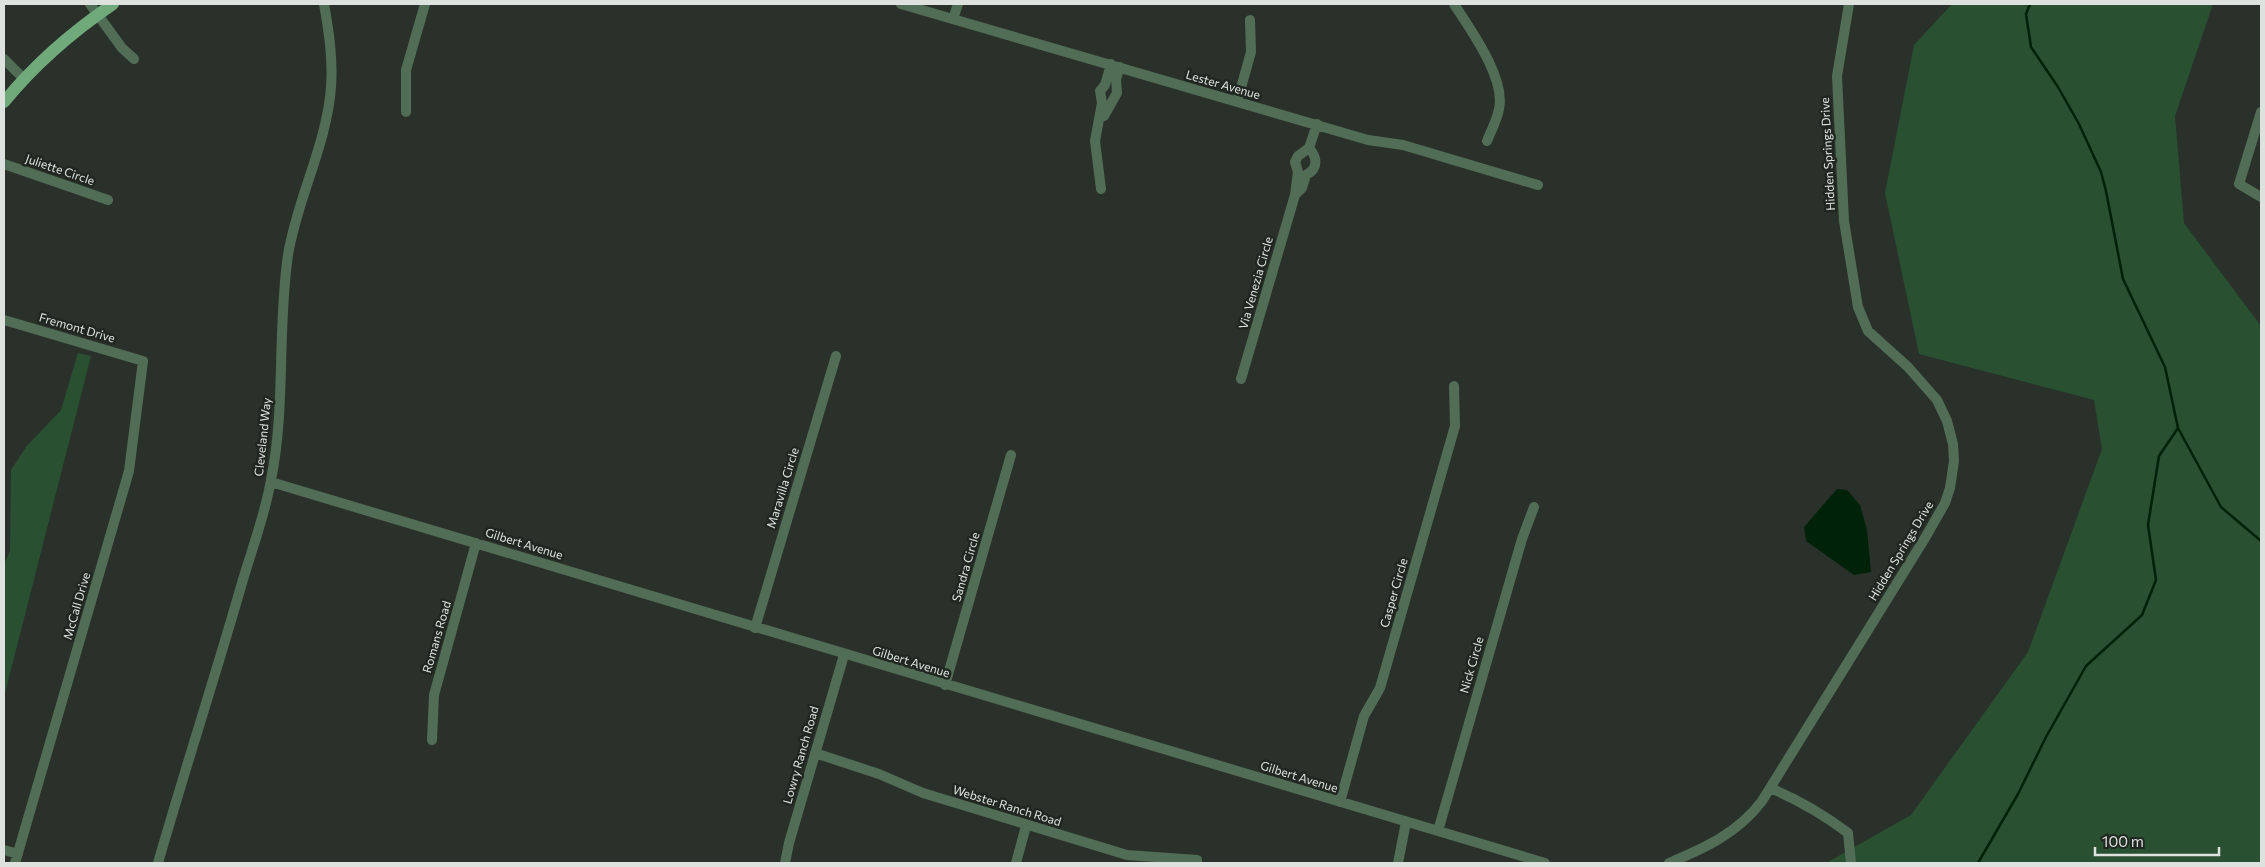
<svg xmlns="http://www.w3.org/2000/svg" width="2265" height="867" font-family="Commissioner,sans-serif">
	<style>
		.green { fill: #285031 }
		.water { fill: #002208 }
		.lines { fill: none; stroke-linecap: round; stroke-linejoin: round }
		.stream { stroke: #002208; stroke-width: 2.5 }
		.minor { stroke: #516d56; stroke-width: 10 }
		.major { stroke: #70aa7b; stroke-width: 12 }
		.labels { text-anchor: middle; stroke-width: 5; stroke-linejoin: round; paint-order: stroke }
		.street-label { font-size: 12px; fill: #dde2de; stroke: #202721 }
	</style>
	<rect width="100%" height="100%" fill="#2a312b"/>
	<path class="green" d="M1952,4H2213L2175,116L2184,223L2261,326V863H1826L1911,815L2028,652L2102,449L2094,400L1919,354L1885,193L1914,45Z
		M78,353L91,356L4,697V564L10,551L11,470L26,447L61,410Z"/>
	<path class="water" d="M1837,489L1847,490L1860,505L1867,530L1871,572L1854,575L1806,541L1804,527Z"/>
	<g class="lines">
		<path class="stream" d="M2030,4L2026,14L2031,47L2058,87L2079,124L2101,172L2106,191L2123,279L2165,367L2178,428L2221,507L2261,541
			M1978,863L2018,794L2046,737L2086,666L2142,615L2156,580L2148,525L2159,456L2178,428"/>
		<path class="minor" d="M90,4L122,48L134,59
			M901,4L1368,140L1403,145L1538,185
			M1454,4C1470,29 1506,78 1499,109C1497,120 1491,131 1487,141
			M953,19L958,4
			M4,59L23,78
			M1237,102L1251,52L1250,20
			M406,112V70L425,4
			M2261,112L2239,184L2261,197
			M1104,116L1117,93L1116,79L1120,67
			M4,164L108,200
			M1101,189L1095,141L1102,103L1100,91L1105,85L1111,64
			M1295,195L1302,188L1306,175C1318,169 1318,158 1309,148
			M4,320L143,361L129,471L15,863
			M1241,379L1295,195L1298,172L1295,162L1298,156L1309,148L1317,124
			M271,482L1545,863
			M755,628L836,356
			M945,685L1011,455
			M432,740L434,695L476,543
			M815,753L879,774L923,793L1127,855L1197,860V863
			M1770,788C1799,800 1823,814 1848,833L1851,863
			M1340,802L1364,716L1380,688L1455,426L1454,386
			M1438,831L1522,539L1534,507
			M4,850L18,854
			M158,863C185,769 215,677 242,583C252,549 265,515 271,480C286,406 277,330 288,255C297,199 327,144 331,87C333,59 329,32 324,4
			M785,863L789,843L844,655
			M1016,863L1026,826
			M1398,863L1406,822
			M1669,863C1705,848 1738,833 1762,801L1925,538L1945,503L1950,488L1954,461L1953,444L1947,421L1937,400L1908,367L1868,331L1858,307L1844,221L1837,76L1849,4"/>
		<path class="major" d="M4,102C35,64 72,32 113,4"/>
	</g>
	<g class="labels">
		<g class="street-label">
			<text transform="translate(1223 85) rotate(16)" y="4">Lester Avenue</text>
			<text transform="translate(1828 154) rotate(-93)" y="4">Hidden Springs Drive</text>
			<text transform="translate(60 170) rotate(19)" y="4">Juliette Circle</text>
			<text transform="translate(1256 283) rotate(-74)" y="4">Via Venezia Circle</text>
			<text transform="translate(77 328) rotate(16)" y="4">Fremont Drive</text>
			<text transform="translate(263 437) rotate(-84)" y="4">Cleveland Way</text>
			<text transform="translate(783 488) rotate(-73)" y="4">Maravilla Circle</text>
			<text transform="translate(524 544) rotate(17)" y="4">Gilbert Avenue</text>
			<text transform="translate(1901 551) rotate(-59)" y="4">Hidden Springs Drive</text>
			<text transform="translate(966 567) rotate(-74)" y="4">Sandra Circle</text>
			<text transform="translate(1394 593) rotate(-74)" y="4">Casper Circle</text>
			<text transform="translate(77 606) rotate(-74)" y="4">McCall Drive</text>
			<text transform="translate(437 637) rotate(-74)" y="4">Romans Road</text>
			<text transform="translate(911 662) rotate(17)" y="4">Gilbert Avenue</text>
			<text transform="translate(1472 665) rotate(-74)" y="4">Nick Circle</text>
			<text transform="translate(801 755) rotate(-74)" y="4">Lowry Ranch Road</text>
			<text transform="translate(1299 777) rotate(17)" y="4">Gilbert Avenue</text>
			<text transform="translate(1007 806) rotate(17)" y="4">Webster Ranch Road</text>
		</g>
	</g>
	<rect width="2265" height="867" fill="none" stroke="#dde2de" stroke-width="10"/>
	<path d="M2095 847v8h124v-8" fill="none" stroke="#dde2de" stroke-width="2.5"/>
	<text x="2102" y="847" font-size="15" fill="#dde2de" stroke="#202721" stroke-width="4" paint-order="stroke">100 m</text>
</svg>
